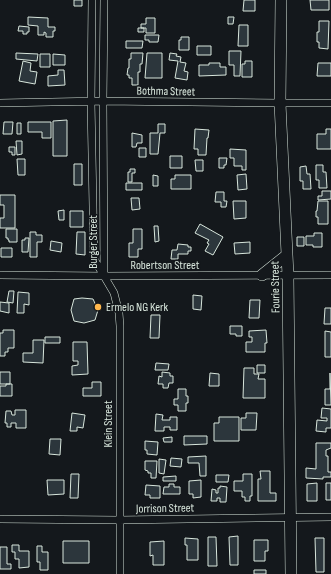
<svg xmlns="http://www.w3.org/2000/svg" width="331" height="574" font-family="'Sofia Sans Condensed',sans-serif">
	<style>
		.building { fill: #2c363c; stroke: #d8e6dc }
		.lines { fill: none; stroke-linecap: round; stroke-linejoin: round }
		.minor-casing { stroke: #d8e6dc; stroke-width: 8 }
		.highway-casing { stroke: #d8e6dc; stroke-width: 12 }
		.minor { stroke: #14181c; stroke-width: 7 }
		.highway { stroke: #14181c; stroke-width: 11 }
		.poi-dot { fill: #ffb74d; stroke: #14181c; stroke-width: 1.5 }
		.labels { text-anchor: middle; stroke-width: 3; stroke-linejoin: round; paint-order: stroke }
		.street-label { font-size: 12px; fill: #d8e6dc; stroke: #14181c }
		.poi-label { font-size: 12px; fill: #d8e6dc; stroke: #14181c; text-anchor: start }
	</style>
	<rect width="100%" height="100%" fill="#14181c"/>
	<path class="building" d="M74,0H82V6H74Z
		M244,0H255V11H243Z
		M310,0H329V10H311Z
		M28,17L48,18V27H55V31H53V37H46V33L44,32V35H38V26L28,25Z
		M228,17H234L233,24H228Z
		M146,18H155V33H146V28H141V24H146Z
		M319,21H329L328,49L319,48V42H317V32H319Z
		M239,25H248V46H238Z
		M19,26L29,27V32H27V34H23V31H18Z
		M138,28H144V32H138Z
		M145,35H159L158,42H149V40H145Z
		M181,37H189V50H179V40H181Z
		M126,41H143L142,48H126Z
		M197,46H211V55H197Z
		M229,51H241L240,76H234V65H229Z
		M16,53L38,54L37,61L16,59Z
		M131,53H143L142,64H140V72H138V85H132V78H129V75H127L128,68H129V59H131Z
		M147,53H162V78H145Z
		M170,53L177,54L176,56L181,57L180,62L186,63L184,71L188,72L187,80L175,78L178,61L169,60Z
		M40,54H50V67H40Z
		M53,54L65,55V65H53Z
		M23,61L31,63L30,71L37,72L35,84L19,81Z
		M245,61H252V77H242V64H245Z
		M209,63H220V67H226V75L199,76V65H209Z
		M318,63H331V76H317Z
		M58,70H64L65,85L48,86V76L58,75Z
		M67,120V156H53V121Z
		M4,122H13L12,134H3Z
		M28,122H51V138H42V132H28Z
		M17,123H21V134H17Z
		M158,124H165V133H160L158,154H150V133H158Z
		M195,129L209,130L208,138H207L206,155H198V149H194Z
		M326,129H331V149H317V134H326Z
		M132,133L142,135V143H137L136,147H132Z
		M16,141H22V154L17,155Z
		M9,147H15V155H12V152H9Z
		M139,148H146V157H139Z
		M230,149L246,150V170H242V166H234V158H230Z
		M170,156H182V168H170Z
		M219,158H227L226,165H224V168H219Z
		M17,159H25V175H18Z
		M195,160H203V171H196Z
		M74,164H82V185H74Z
		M316,165H323V172H326L327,188H319V180H316Z
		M306,166L307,174H310L311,189H303V181H300V167Z
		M130,169H135V173H132V182H128V172H130Z
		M246,174L247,189L238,190L237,175Z
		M153,175L158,176V186H153Z
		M175,175H191V189H171V179H175Z
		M126,183H142V190H126Z
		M322,191H331V199L318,200V196H322Z
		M216,192H224V201H227L226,207H221V202H215Z
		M0,195H15V228H0V218H4V205H0Z
		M131,198H139L140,209L132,210Z
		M233,201H246V218L234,219Z
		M318,201H328V224H318V217H316V211H317Z
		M64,210V220H59L58,211Z
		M70,211H83V227H70Z
		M200,224L223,237L213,255L205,251L209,244L207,243L209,240L195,233Z
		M154,226H158L159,241L155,242Z
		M6,229H17V242H9V240H8V238H6Z
		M133,229H142V249H138V257H129V243H133Z
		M30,232H36V235H42V242H37V257H30Z
		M77,232H85V255L76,254Z
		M314,233H322V247H313V245H306V236H314Z
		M297,237H304V246H297Z
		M25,238H29L28,252H22V240H25Z
		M51,241L62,243L61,252L50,250Z
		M250,242V253L235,254L234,243Z
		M178,244L188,245V247H191V251H188V254H178V259H171L172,250H177Z
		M1,248H12V257H1Z
		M9,291H14L13,303L7,302Z
		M18,292L29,293V305L24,304V313H17Z
		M193,295L202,296L201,310L193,309Z
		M82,298L93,299L98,310L95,320L84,323L74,321L71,310L74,299Z
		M250,300H260L259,318H249Z
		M0,302L9,303V313L0,311Z
		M325,308H331V324H324Z
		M151,315H160L159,338H150Z
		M230,326H242V336H236V334H230Z
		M3,330H14V348H8V352H5V356H0V333H3Z
		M266,330L267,343H265V352H246V342H252V337H249V331Z
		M325,331L331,332V357H325Z
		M45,337H60V343H45Z
		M33,340H44L43,363L23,362V353H33Z
		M73,342H87L88,374L72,375V366L78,365V361H73Z
		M156,363L169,364L168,370H155Z
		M257,365H265V373H257Z
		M244,368H254V374H259L258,379H265V398H243Z
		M0,372H10V384H0Z
		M162,372L170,373V376H173V383H169L168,388H163V384H158L159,376L162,377Z
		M210,373L219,374V386H209Z
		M330,373L331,405H325V389H330Z
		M92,382H101V396H83V388H92Z
		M6,384H12V396H0V386H6Z
		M178,389H186V396H188V403H186V411H178V405H174V399H178Z
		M322,408L331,409V428H326V432L316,431L317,420L327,421V418H321Z
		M15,410H26V428H16V423H11V427H7V423H5L6,411H11L12,415H15Z
		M72,413L85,415L83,428L77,427V431H70Z
		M246,413H257L256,430H241V418H246Z
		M156,414L163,415L162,420H170V417H177V430H170V427H164V431H155Z
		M219,417H239V441H214V423H219Z
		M184,436H207V444L184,445Z
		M172,437V442H164L163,438Z
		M50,439H61L60,455L49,454Z
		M145,441L158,442L157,455L147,454V450H145Z
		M316,443H331V448L326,450V456H328V472H331V477H323V479L306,478V468L316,469Z
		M206,456V476H200L199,463H188V457Z
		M171,458L182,459L181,467L170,466Z
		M159,459L166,460L164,474L159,473Z
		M145,461H157L156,478H151V473H148V471L145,470Z
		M260,471H270V493H276V501H258V479H261Z
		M71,474H79L78,498H70Z
		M243,474H252V496H250V501H245V497H242V491H234V481H243Z
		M216,475H229L228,482H216Z
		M176,476V481H163V477Z
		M47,480H64V494L48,495Z
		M201,480V497L193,498V494H189V481Z
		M317,483V501H307V484Z
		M326,483H331V500H326Z
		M169,484H174V487H180V494H163L164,487H169Z
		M146,485L160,486V498H150V495H145Z
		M220,486L227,487L226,502H220V498H217V501H211L212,489L216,490V493H218V488H220Z
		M238,536V565H230L229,537Z
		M208,537H216L217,566H208Z
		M185,538L198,539V560H187V545H185Z
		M315,538H324V572H316Z
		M254,540H268V551H265V561H254Z
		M63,541H89V563H63Z
		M164,541V565H153V555L150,556V542Z
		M12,545H19V551H29V567L19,568V559H15V552H12Z
		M37,546H42V552H48V570H40V562H37Z
		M0,547H7V564H11V569H0Z
		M254,570H266V574H254Z"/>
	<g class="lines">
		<g class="minor-casing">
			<path id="minor" d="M92,0L91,102L94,259L114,293L119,313L120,326V574
				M104,0L103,101L104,276
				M0,103L103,101L280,103H331
				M0,275L104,276L331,275
				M0,519L119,520L331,517"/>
		</g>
		<g class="highway-casing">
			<path id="highway" d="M281,0L280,103L288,276L291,574
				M262,275L287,255"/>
		</g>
		<use href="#minor" class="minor"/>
		<use href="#highway" class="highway"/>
	</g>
	<circle class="poi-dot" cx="98" cy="307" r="4"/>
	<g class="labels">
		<g class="street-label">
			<text transform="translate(166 91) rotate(1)" y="4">Bothma Street</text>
			<text transform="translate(93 242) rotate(-90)" y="4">Burger Street</text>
			<text x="165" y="269">Robertson Street</text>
			<text transform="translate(275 287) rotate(-91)" y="4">Fourie Street</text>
			<text transform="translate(108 424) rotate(-90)" y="4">Klein Street</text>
			<text transform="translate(165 508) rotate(-1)" y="4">Jorrison Street</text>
		</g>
		<g class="poi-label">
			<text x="106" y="311">Ermelo NG Kerk</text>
		</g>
	</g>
</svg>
